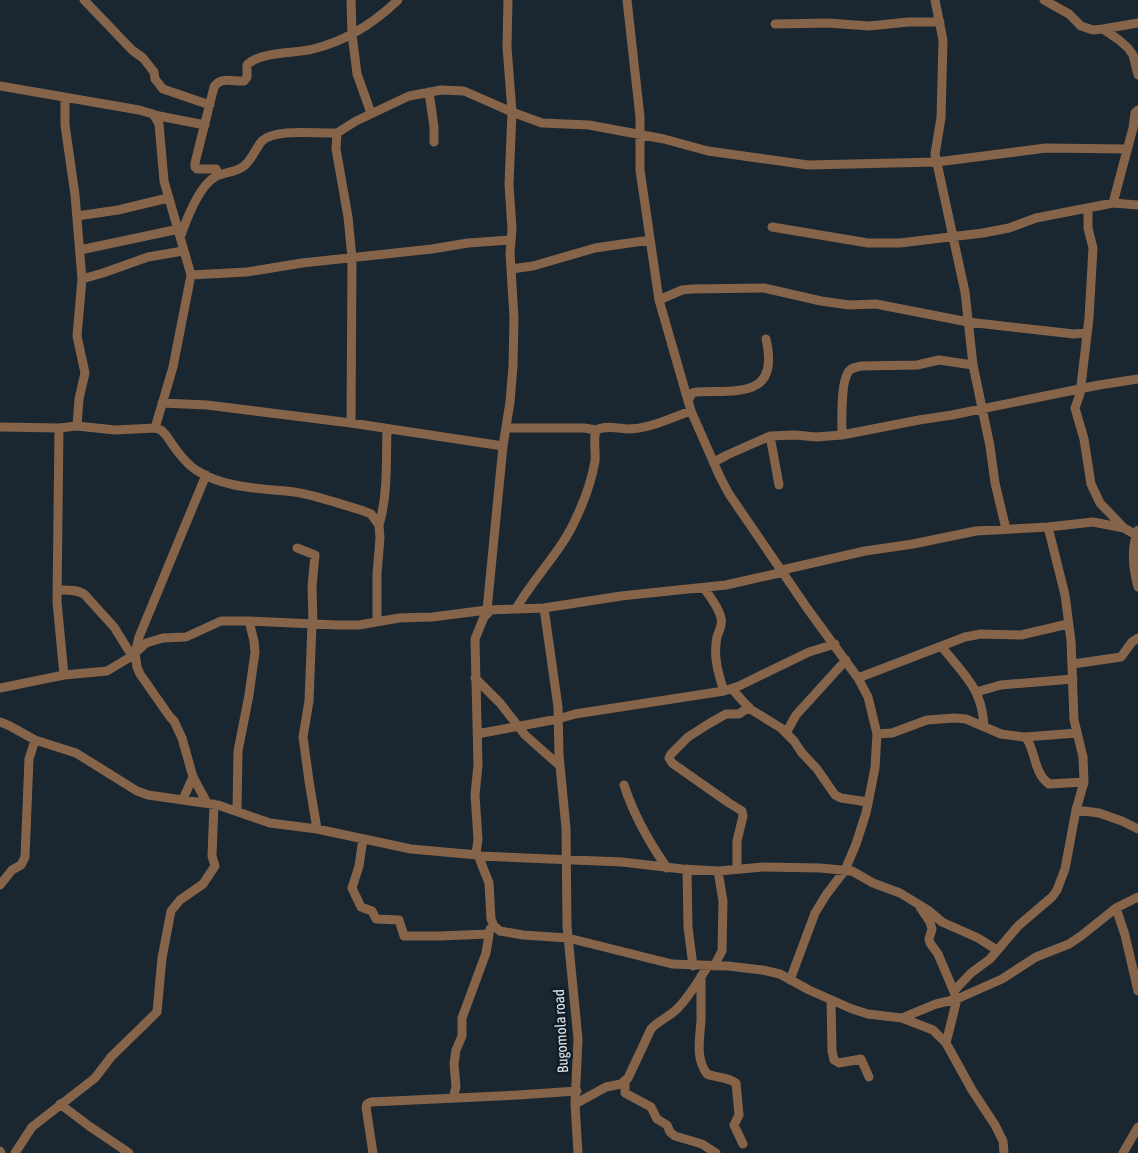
<svg xmlns="http://www.w3.org/2000/svg" width="1138" height="1153" font-family="'Asap Condensed',sans-serif">
	<style>
		.lines { fill: none; stroke-linecap: round; stroke-linejoin: round }
		.minor { stroke: #85644a; stroke-width: 9 }
		.labels { text-anchor: middle; stroke-width: 5; stroke-linejoin: round; paint-order: stroke }
		.street-label { font-size: 15px; fill: #e1e9f0; stroke: #111c26 }
	</style>
	<rect width="100%" height="100%" fill="#1a2630"/>
	<g class="lines">
		<path class="minor" d="M84,0L132,50L143,58L154,72L155,79L163,89L210,105
			M351,0L352,34L357,74L371,113
			M627,0L640,117V170L659,300L691,411L720,477L729,494L807,608L858,678L868,697L877,734L875,768L866,813L856,844L845,870L826,895L815,913L790,980
			M935,0L943,40L941,118L935,154L965,292L973,365L990,446L995,483L1006,529
			M1044,0L1069,14L1081,26L1093,30L1103,29L1119,40L1128,48L1133,55L1138,75
			M775,24L828,23L869,26L908,22H940
			M1103,29L1138,23
			M0,86L139,110L153,114L159,124L164,181L191,275L173,367L155,428
			M429,92L434,127V142
			M65,98V125L75,195L82,279L77,336L85,373L79,399L77,426
			M154,115L205,125
			M219,175L216,169H197L195,167V163L214,87C221,76 233,82 244,81L247,77V65C260,51 295,54 313,49C346,41 374,23 398,0
			M1113,203L1133,128L1135,113L1138,110
			M1088,208V228L1093,248L1089,318L1080,394L1075,408L1084,439L1091,484L1100,503L1123,527
			M77,216L118,210L168,198
			M772,227L868,243H900L983,233L1009,228L1036,218L1113,203L1138,205
			M181,235C187,218 199,186 215,177C224,172 235,173 244,166C252,160 255,149 262,141C275,128 318,134 337,133
			M80,250L179,229
			M511,269L533,266L595,248L650,240
			M191,275L247,272L302,263L432,249L468,243L510,240
			M82,279L103,273L148,257L183,251
			M659,300L682,290L692,289L764,288L821,301L849,305L876,304L968,322L1074,334L1087,333
			M688,401L692,393L696,392C737,390 780,399 766,339
			M162,403L207,405L351,423L503,446
			M351,423L352,258L348,217L336,149L337,133L356,121L409,96L441,90L464,91L512,112L542,123L589,125L664,139L708,151L808,165L937,162L1046,148L1126,149
			M0,427L59,428L77,426L115,430L155,428L161,430L166,435C174,447 184,462 196,470C225,489 261,488 294,492C316,495 339,504 361,510L371,514L379,525L380,538L377,574V621
			M59,428L57,602L64,675
			M506,428H584L596,430
			M842,435C842,421 840,379 850,370C853,367 858,367 861,366L917,365L939,360L973,365
			M770,436L779,485
			M714,462L727,455L770,436L795,435L816,437L842,435L919,420L952,415L1099,385L1138,379
			M206,475L139,637L135,653L137,667L140,674L170,717L174,721L182,738L193,777L207,803
			M379,525C388,495 386,461 387,429
			M1138,530C1131,548 1133,569 1138,587
			M297,548L315,555L312,586L313,624
			M782,570L865,551L913,544L976,531L1048,527L1093,522L1124,528L1138,536
			M704,588C710,597 719,607 721,618C723,626 719,630 717,637C713,656 718,673 724,691
			M57,590C66,590 78,589 85,595L114,627L132,656
			M544,608L558,707L559,755L566,828L567,926L578,1039L575,1104L578,1153
			M516,609C534,577 563,550 577,516C585,499 592,479 595,461C596,451 593,440 596,430C605,425 617,428 627,429C650,429 670,418 691,411
			M487,610L503,446L510,402L513,366L514,317L510,253L512,229L509,184L512,112L507,47L508,0
			M312,624L309,701L303,737L309,781L317,829
			M942,647C964,675 982,688 984,726
			M1073,664L1121,657L1132,642L1138,638
			M475,678L500,703L525,735L560,766
			M858,678L965,637L981,634L1021,635L1068,624
			M0,688L64,675L107,671L132,656L146,643L163,638L186,637L221,621H249L337,625H359L399,618L432,617L487,610L544,608L621,596L726,585L784,572
			M732,689L750,709L781,728L794,741L802,753L817,769L835,795L841,798L868,802
			M976,692L1001,685L1073,679
			M0,722L10,726L35,740L76,753L137,791L148,795L218,805L270,823L317,829L411,849L478,855L489,883L491,919L494,926L500,931L523,935L568,938L672,964L728,966L762,970L780,974L809,990L852,1009L868,1014L902,1018L933,1030L946,1043L972,1090L995,1125L1003,1141L1004,1153
			M786,733L796,715L846,660
			M477,734L558,719L575,714L724,691L739,686L809,652L835,644
			M877,734L892,733L927,720L955,718L966,719L1001,734L1024,737L1027,739C1036,754 1034,773 1049,784L1084,782
			M1025,737L1077,733
			M624,785C634,816 649,842 667,868
			M183,799L193,777
			M1076,810L1099,813L1122,821L1138,829
			M237,811L238,751L249,695L255,652L254,641L249,621
			M363,839L359,866L352,888L361,907L372,911L376,919L399,920L404,936H439L489,934
			M476,854L478,839L475,795L478,765L475,639L484,617L491,610
			M479,856L622,862L682,869L719,871L763,867L820,868L852,871L873,883L900,893L928,910L942,922L978,938L997,950
			M737,868V841L743,816L742,811L729,803L672,763L669,758L671,754L688,737L710,723L726,714H739L749,707
			M687,869L688,927L693,966
			M0,885L12,870L21,865L25,857L29,759L35,740
			M920,907L930,922L932,929L929,939L930,943L938,954L957,999L946,1043
			M1116,908L1125,935L1138,991
			M714,966L722,951L723,901L718,871
			M701,976C701,991 701,1005 701,1020C700,1038 695,1058 707,1074C717,1078 728,1077 736,1083L739,1115L734,1125L743,1144
			M954,991L971,973L990,959L1018,926L1052,897L1057,890L1065,869L1076,810L1084,782L1083,757L1074,720L1071,641L1065,595L1048,527
			M831,1000L832,1051L834,1060L839,1063L861,1059L869,1077
			M902,1018L936,1004L957,999L1002,979L1036,957L1069,944L1081,936L1116,908L1138,897
			M625,1081V1093L651,1107L657,1119L667,1125L670,1132L675,1136L702,1144L716,1153
			M453,1098L456,1087L454,1064L456,1050L462,1036V1018L486,953L490,929
			M60,1104L89,1126L129,1153
			M575,1104L606,1087L621,1084L628,1078L651,1029C658,1021 669,1017 677,1009C689,997 698,981 708,966
			M0,1151L1,1153
			M15,1153L32,1127L95,1078L111,1057L157,1012L162,958L171,911L180,900L203,884L215,866L212,856L214,804
			M373,1153L366,1107L367,1104L371,1102L518,1095L577,1091
			M1123,1153L1138,1127"/>
	</g>
	<g class="labels">
		<g class="street-label">
			<text transform="translate(561 1031) rotate(-93)" y="5">Bugomola road</text>
		</g>
	</g>
</svg>
